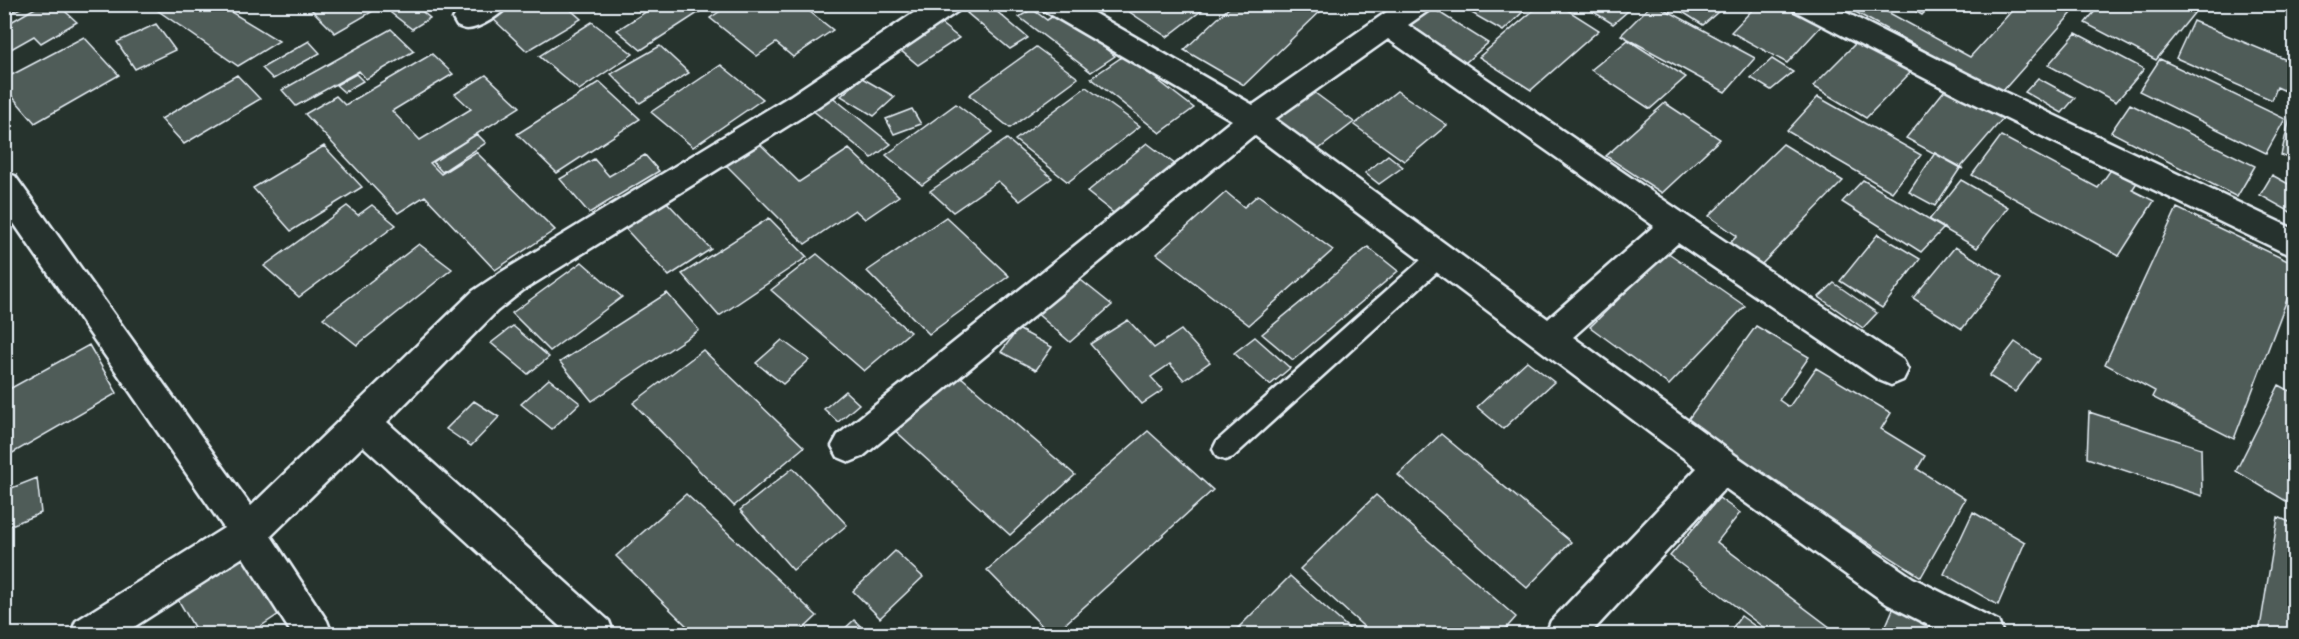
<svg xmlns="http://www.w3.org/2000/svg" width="2299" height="639" font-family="Sriracha,sans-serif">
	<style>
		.building { fill: #505c59; stroke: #e8f1f8; stroke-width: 1.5 }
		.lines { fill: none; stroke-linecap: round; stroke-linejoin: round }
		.service-casing { stroke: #e8f1f8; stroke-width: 5 }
		.minor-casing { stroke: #e8f1f8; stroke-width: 5 }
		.service { fill: #26332d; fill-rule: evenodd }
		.minor { fill: #26332d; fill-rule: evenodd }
	</style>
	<rect width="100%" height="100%" fill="#26332d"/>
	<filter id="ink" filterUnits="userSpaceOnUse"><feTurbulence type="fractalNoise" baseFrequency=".0167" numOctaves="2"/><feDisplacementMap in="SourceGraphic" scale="12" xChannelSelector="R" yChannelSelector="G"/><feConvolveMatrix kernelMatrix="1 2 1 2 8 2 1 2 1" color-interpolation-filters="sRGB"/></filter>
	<g filter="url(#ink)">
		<path class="building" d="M4,4H22L23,7L4,15Z
			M42,4H57L77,22L41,43L34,36L4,53V26Z
			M165,4H218L279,41L238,66L157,10Z
			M306,4H368L375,10L335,33Z
			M404,4H413L430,18L412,29L391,13Z
			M515,4H564L581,19L527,51L492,18Z
			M658,4H712L641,50L617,30Z
			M731,4H800L833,30L793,57L776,43L757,56L710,18Z
			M982,4H988L1028,38L1010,49L967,13Z
			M1137,4H1210L1167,37L1128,11Z
			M1233,4H1328L1244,85L1184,50Z
			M1456,4H1531L1503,31Z
			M1541,4H1558L1599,30L1531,90L1479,57Z
			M1581,4H1636L1613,24Z
			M1652,4H1655L1755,58L1725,92L1621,35Z
			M1670,4H1727L1703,25Z
			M1758,4H1792L1825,22L1787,63L1731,32Z
			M1841,4H1873L1970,57L2018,4H2080L2001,93Z
			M1903,4H1932L1922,15Z
			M2101,4H2179L2195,12L2156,60L2085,23Z
			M1429,6L1488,43L1459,68L1400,30Z
			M1032,9L1047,20L1058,13L1115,56L1091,72L1019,17Z
			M2193,21L2294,63V95L2277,87L2272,100L2176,58Z
			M592,22L633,54L579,90L539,56Z
			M940,23L959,38L918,65L899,49Z
			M156,24L175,50L135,69L117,42Z
			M391,29L414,51L366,79L359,71L296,106L282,90Z
			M2076,33L2144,69L2116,102L2048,65Z
			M84,37L119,75L35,123L4,87V79Z
			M1860,39L1913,70L1866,118L1813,86Z
			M1628,40L1686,77L1650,109L1591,70Z
			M309,41L320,53L273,79L262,68Z
			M660,46L689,73L640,103L611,74Z
			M1036,47L1078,78L1010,128L969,95Z
			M432,54L453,74L392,111L420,140L471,109L455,94L486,75L520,107L430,163L441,174L476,152L555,230L495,270L425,196L398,213L305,114L336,96L345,105Z
			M1125,55L1194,108L1160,133L1091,78Z
			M1772,59L1793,72L1771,90L1751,78Z
			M2160,59L2285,119L2266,153L2139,91Z
			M721,65L763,99L693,147L651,112Z
			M356,74L363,81L344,92L336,85Z
			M237,75L260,99L184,144L161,119Z
			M862,78L895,97L874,116L841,96Z
			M2038,78L2075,98L2062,113L2025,92Z
			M600,82L640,119L557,173L517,134Z
			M1948,86L2005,116L1961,167L1963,169L1906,138Z
			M1086,87L1140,126L1068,182L1015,140Z
			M1311,90L1354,122L1315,152L1272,119Z
			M1397,91L1447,125L1404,161L1354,125Z
			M830,95L891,144L872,158L811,109Z
			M1818,97L1921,155L1892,192L1787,131Z
			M1665,103L1720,139L1662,193L1606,156Z
			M956,104L993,132L922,185L886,155Z
			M2130,104L2255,166L2237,197L2111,132Z
			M912,109L921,124L894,134L886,119Z
			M2290,117L2294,119V161L2281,155Z
			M477,134L486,143L442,172L433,162Z
			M2001,136L2098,188L2115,164L2140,178L2132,190L2154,201L2119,256L1972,175Z
			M1007,139L1052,178L1020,201L998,181L953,212L930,191Z
			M758,142L799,182L849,149L899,196L865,219L855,210L805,244L724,163Z
			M1147,143L1176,165L1116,215L1087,192Z
			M1783,144L1843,181L1757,269L1725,248L1737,236L1709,216Z
			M324,146L362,187L291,231L253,188Z
			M1935,153L1961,167L1935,206L1909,192Z
			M645,155L659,171L589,213L560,179L594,159L609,176Z
			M1388,155L1403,167L1379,184L1365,173Z
			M2272,175L2294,187V214L2260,195Z
			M1863,180L1944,228L1921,252L1842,202Z
			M1961,180L2008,207L1977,248L1929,220Z
			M1226,192L1244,207L1258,195L1333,250L1249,325L1157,254Z
			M663,198L711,249L669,276L621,224Z
			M372,205L396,225L299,297L264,266L347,206L358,215Z
			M2177,208L2294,264V281L2234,439L2152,397L2155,391L2105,364Z
			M946,217L1009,276L929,334L867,271Z
			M769,218L807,257L719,316L682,274Z
			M1878,234L1920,259L1882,308L1840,281Z
			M419,244L452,269L357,345L323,318Z
			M1368,247L1398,271L1293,360L1262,334Z
			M1955,247L2003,276L1962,329L1913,298Z
			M1667,252L1745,306L1669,385L1590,327Z
			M817,254L910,332L864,371L771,290Z
			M582,262L622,297L550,351L512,313Z
			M1077,277L1112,305L1070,342L1035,312Z
			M1834,283L1877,313L1863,328L1819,297Z
			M667,293L699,330L592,401L560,362Z
			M1128,320L1154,348L1181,330L1210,362L1184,380L1170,364L1151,377L1163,390L1142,404L1090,344Z
			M513,326L549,357L528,374L491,343Z
			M1756,326L1809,357L1779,400L1789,407L1816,368L1891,413L1881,429L1925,456L1917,469L1965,499L1921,577L1684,425Z
			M1018,329L1052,347L1036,370L1001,352Z
			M1255,337L1290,368L1270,385L1234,353Z
			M782,340L809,360L783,384L756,363Z
			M2015,342L2040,359L2015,392L1989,376Z
			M89,345L117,393L4,458V392Z
			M703,350L804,447L734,506L633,403Z
			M1527,361L1554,382L1503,429L1477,407Z
			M953,370L1075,475L1010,535L889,425Z
			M549,379L580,403L552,429L521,404Z
			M2279,385L2294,393V506L2236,471Z
			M845,391L859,404L838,422L824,409Z
			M474,401L499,417L471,446L446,429Z
			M2089,412L2201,448L2202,496L2087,458Z
			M1148,431L1213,490L1054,634H1050L987,570Z
			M1441,434L1571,542L1527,588L1398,475Z
			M793,468L847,525L793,570L740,510Z
			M37,478L41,513L4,528V491Z
			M686,494L817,616L798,634H695L616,556Z
			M1376,495L1516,617L1501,634H1372L1300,569Z
			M1719,498L1740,513L1717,542L1839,634H1772L1670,556Z
			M1973,512L2025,542L1998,605L1944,574Z
			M2278,517L2294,524V634H2259Z
			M238,549L279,614L249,634H198L173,591Z
			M895,551L923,577L880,618L853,591Z
			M1290,576L1354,633L1232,634Z
			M1896,602L1951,634H1895L1885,628Z
			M1741,616L1766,634H1728Z
			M854,620L869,634H839Z"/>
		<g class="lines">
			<g class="service-casing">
				<path id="service" d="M1439,248L1447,251L1450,257L1447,263L1233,457L1225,460L1217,457L1213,449L1217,441L1431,251Z"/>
			</g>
			<g class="minor-casing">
				<path id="minor" d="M471,4H509C503,14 479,29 467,29C463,29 460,27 457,26L453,19L457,12Z
					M927,4H962L958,11L810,112L522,291L497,311L387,422L609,621L614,634H568L363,446L271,536L327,621L332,634H292L243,557L123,634H71L76,621L224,528L4,209V172L15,176L251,506L473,291L500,273L790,96Z
					M1041,4H1078L1253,105L1398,4H1432L1428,11L1408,25L1687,216L1903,360L1908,370L1903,380L1891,385L1879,380L1678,243L1573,337L1735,455L1913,578L1998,621L2003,634H1946L1887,604L1725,488L1590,634H1546L1551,621L1697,468L1254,135L862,457L850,462L838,457L832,446L838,435L1232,120L1045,11ZM1388,39L1654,226L1548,319L1275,119Z
					M1791,4H1829L1983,82L2294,229V256L2283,252L1963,98L1795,11Z"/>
			</g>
			<use href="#service" class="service"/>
			<use href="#minor" class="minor"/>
		</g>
	</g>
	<rect width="2299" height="639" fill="none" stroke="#26332d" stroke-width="24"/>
	<rect x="12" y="12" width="2275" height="615" fill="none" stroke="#e8f1f8" stroke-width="2" filter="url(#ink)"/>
</svg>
